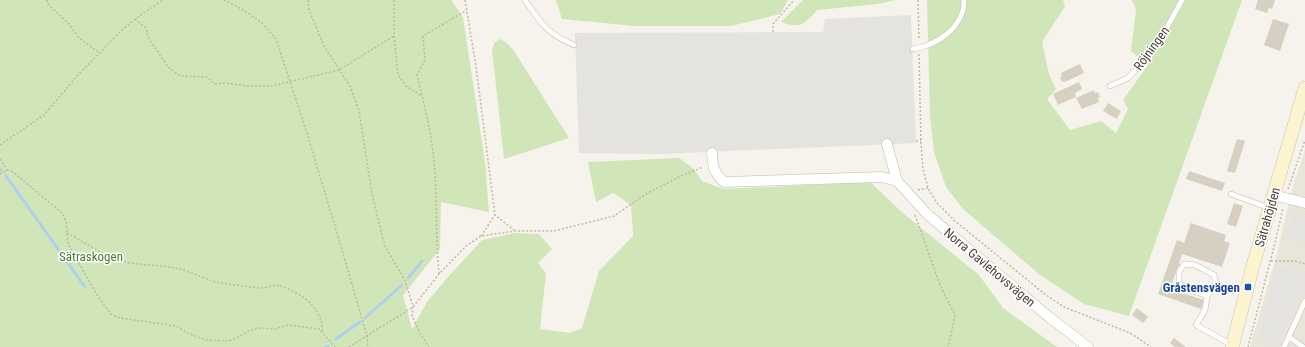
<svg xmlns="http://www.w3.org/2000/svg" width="1305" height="347" font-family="'Roboto Condensed',sans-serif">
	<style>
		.residential { fill: #e9e5db }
		.green { fill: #d0e6b8 }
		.parking { fill: #e5e3e0 }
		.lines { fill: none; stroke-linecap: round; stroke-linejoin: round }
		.stream { stroke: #aed0ed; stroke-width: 3 }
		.building { fill: #d6cfc2 }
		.lane-casing { stroke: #c1bbaf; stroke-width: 6 }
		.street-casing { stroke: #c1bbaf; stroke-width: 11 }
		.secondary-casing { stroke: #d2c79f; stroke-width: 14 }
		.path { stroke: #c1b8a1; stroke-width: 1.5; stroke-dasharray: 2 2; stroke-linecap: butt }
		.lane { stroke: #fff; stroke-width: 5 }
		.street { stroke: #fff; stroke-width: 10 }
		.secondary { stroke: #fcf3d0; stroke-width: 13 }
		.transit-dot { fill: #1a4fb4; stroke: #fff; stroke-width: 1.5 }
		.labels { text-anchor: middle; stroke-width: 3; stroke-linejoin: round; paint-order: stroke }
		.street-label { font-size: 13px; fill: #4a443a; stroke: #fff }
		.park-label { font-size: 13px; fill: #48792f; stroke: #fff }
		.transit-label { font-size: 13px; font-weight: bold; fill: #164399; stroke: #fff; text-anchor: end }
	</style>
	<rect width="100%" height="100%" fill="#f5f3ec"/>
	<path class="residential" d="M1305,149V347H1250L1277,254L1291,193Z"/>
	<path class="green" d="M0,0H451L463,17L485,162L489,212L441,202L440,249L403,295L412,329L427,302L447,278L482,240L515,233L539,234L552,249L538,263L546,273L540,329L570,333L582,328L599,271L633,236L631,205L613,193L596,202L588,162L679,158L694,169L702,181L723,189L870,182L904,214L979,275L1003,308L1057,347H0Z
		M556,0H788L780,14L731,26H634L562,19Z
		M803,0H895L878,4L817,10C805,24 800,29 781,22Z
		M927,0H1063L1065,6L1042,42L1049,74L1056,89L1047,99L1070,130L1101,121L1116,133L1128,109L1123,100L1148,65L1131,51L1136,10L1132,0H1242L1129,316L1084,304L1040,275L963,209L946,187L934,152L930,116Z
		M501,39L508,44L514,51L569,138L504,159L492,49L495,42Z"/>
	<path class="parking" d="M911,15L916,143L661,154L579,153L575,33L823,32L825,19Z
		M1293,212L1305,216V241L1286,236Z
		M1276,266L1305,273V288L1301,292L1278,347L1257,340Z"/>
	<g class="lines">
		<path class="stream" d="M0,169L1,170
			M6,176L85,287
			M408,278L422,261
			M365,318L402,285
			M336,339L360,322
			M326,347L328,346"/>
	</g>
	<path class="building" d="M1258,0H1275L1272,9L1269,8L1267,13L1255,9Z
		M1273,19L1289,24L1280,51L1264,45Z
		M1080,64L1084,73L1065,82L1064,81L1062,82L1060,77L1062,76L1061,73Z
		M1079,82L1082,89L1075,93L1076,97L1058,105L1053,94Z
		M1094,90L1095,93L1098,92L1100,97L1098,98L1099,102L1082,109L1076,98Z
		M1108,103L1121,111L1117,119L1103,111Z
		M1237,139L1245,141L1235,173L1227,171Z
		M1189,171L1225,183L1222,191L1186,179Z
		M1234,203L1243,206L1236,227L1227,224Z
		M1191,223L1226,235L1224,241L1230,243L1222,267L1182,254L1179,264L1180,265L1179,268L1178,267L1172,283H1174L1173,286H1171L1170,289L1204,300L1201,309L1158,294L1177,240L1184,243Z
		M1137,308L1148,317L1143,323L1132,315Z
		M1174,338L1186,347H1175L1170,343Z"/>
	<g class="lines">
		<g class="lane-casing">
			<path id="lane" d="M525,0C541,23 547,34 574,45
				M913,49C933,46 955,33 962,13C964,9 964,4 964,0
				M1110,86L1128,78L1148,56L1165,31L1182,0
				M1231,194L1269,208
				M1207,296L1216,286L1214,275L1195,265L1184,264L1179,272V283L1185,288L1207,296L1205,310L1196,325L1232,345
				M1289,337L1303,347
				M1284,347L1305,301"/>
		</g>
		<g class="street-casing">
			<path id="street" d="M887,144L897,181
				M712,153C713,168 713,171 724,182L882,177L897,181L927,214L1049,317L1088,347
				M1273,195L1305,203"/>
		</g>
		<g class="secondary-casing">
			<path id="secondary" d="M1232,347L1254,262L1305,88"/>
		</g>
		<path class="path" d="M47,0V3L69,24L79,38L100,53
			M224,0L245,11L262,23L276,39L307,133L340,243L367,336L368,347
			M308,0L309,10L324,46L350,86L359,111L372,194L383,239L386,248L405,280L413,307L412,316L421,335L429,347
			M394,0V36L398,75L406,86L422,96
			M465,0L476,66L495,215L514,230
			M918,0L919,40
			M135,19L146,28L148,37L168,67L180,76L207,77L215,84L224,83L248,86H272L339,70L394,36
			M773,32V24L794,0
			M919,54L921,143L923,169L928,188L937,203L955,221L1046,295L1064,307L1130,333L1151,347
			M916,141H921
			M0,145L44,115L78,75L121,31L135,19L163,0
			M0,159L7,170
			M0,174L7,170L13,172L62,213L66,221L68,244L97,295L111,314L120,318L177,326L187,333L206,340L228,341L237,338L250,330L260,328L274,329L288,325L319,329L335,347
			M1288,189L1305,140
			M918,190L928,188
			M915,215L940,285L955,315L948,347
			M67,233C83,241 98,253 115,259C135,266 155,264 175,268C191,271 205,280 221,283C234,285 248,287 261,288C267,288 275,284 281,286C301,293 324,308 322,332
			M481,236L495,215
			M1271,261H1295L1305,264
			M439,274C435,234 438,193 433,152C430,126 423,100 417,75L425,60L423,36L467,10
			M1233,294L1234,289
			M349,347L413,307L439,274L466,246L481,236L515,231H554L614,216L646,194L679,177L703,167
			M1248,347L1276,239L1283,208"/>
		<use href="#lane" class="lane"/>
		<use href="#street" class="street"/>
		<use href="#secondary" class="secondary"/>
	</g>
	<rect class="transit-dot" x="1244" y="283" width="8" height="8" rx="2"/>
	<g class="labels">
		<g class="street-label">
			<text transform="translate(1151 48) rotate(-54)" y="5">Röjningen</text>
			<text transform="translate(1267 217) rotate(-74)" y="5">Sätrahöjden</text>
			<text transform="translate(990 267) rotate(40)" y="5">Norra Gavlehovsvägen</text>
		</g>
		<g class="park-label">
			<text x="91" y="261">Sätraskogen</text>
		</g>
		<g class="transit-label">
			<text x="1240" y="292">Gråstensvägen</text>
		</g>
	</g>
</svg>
